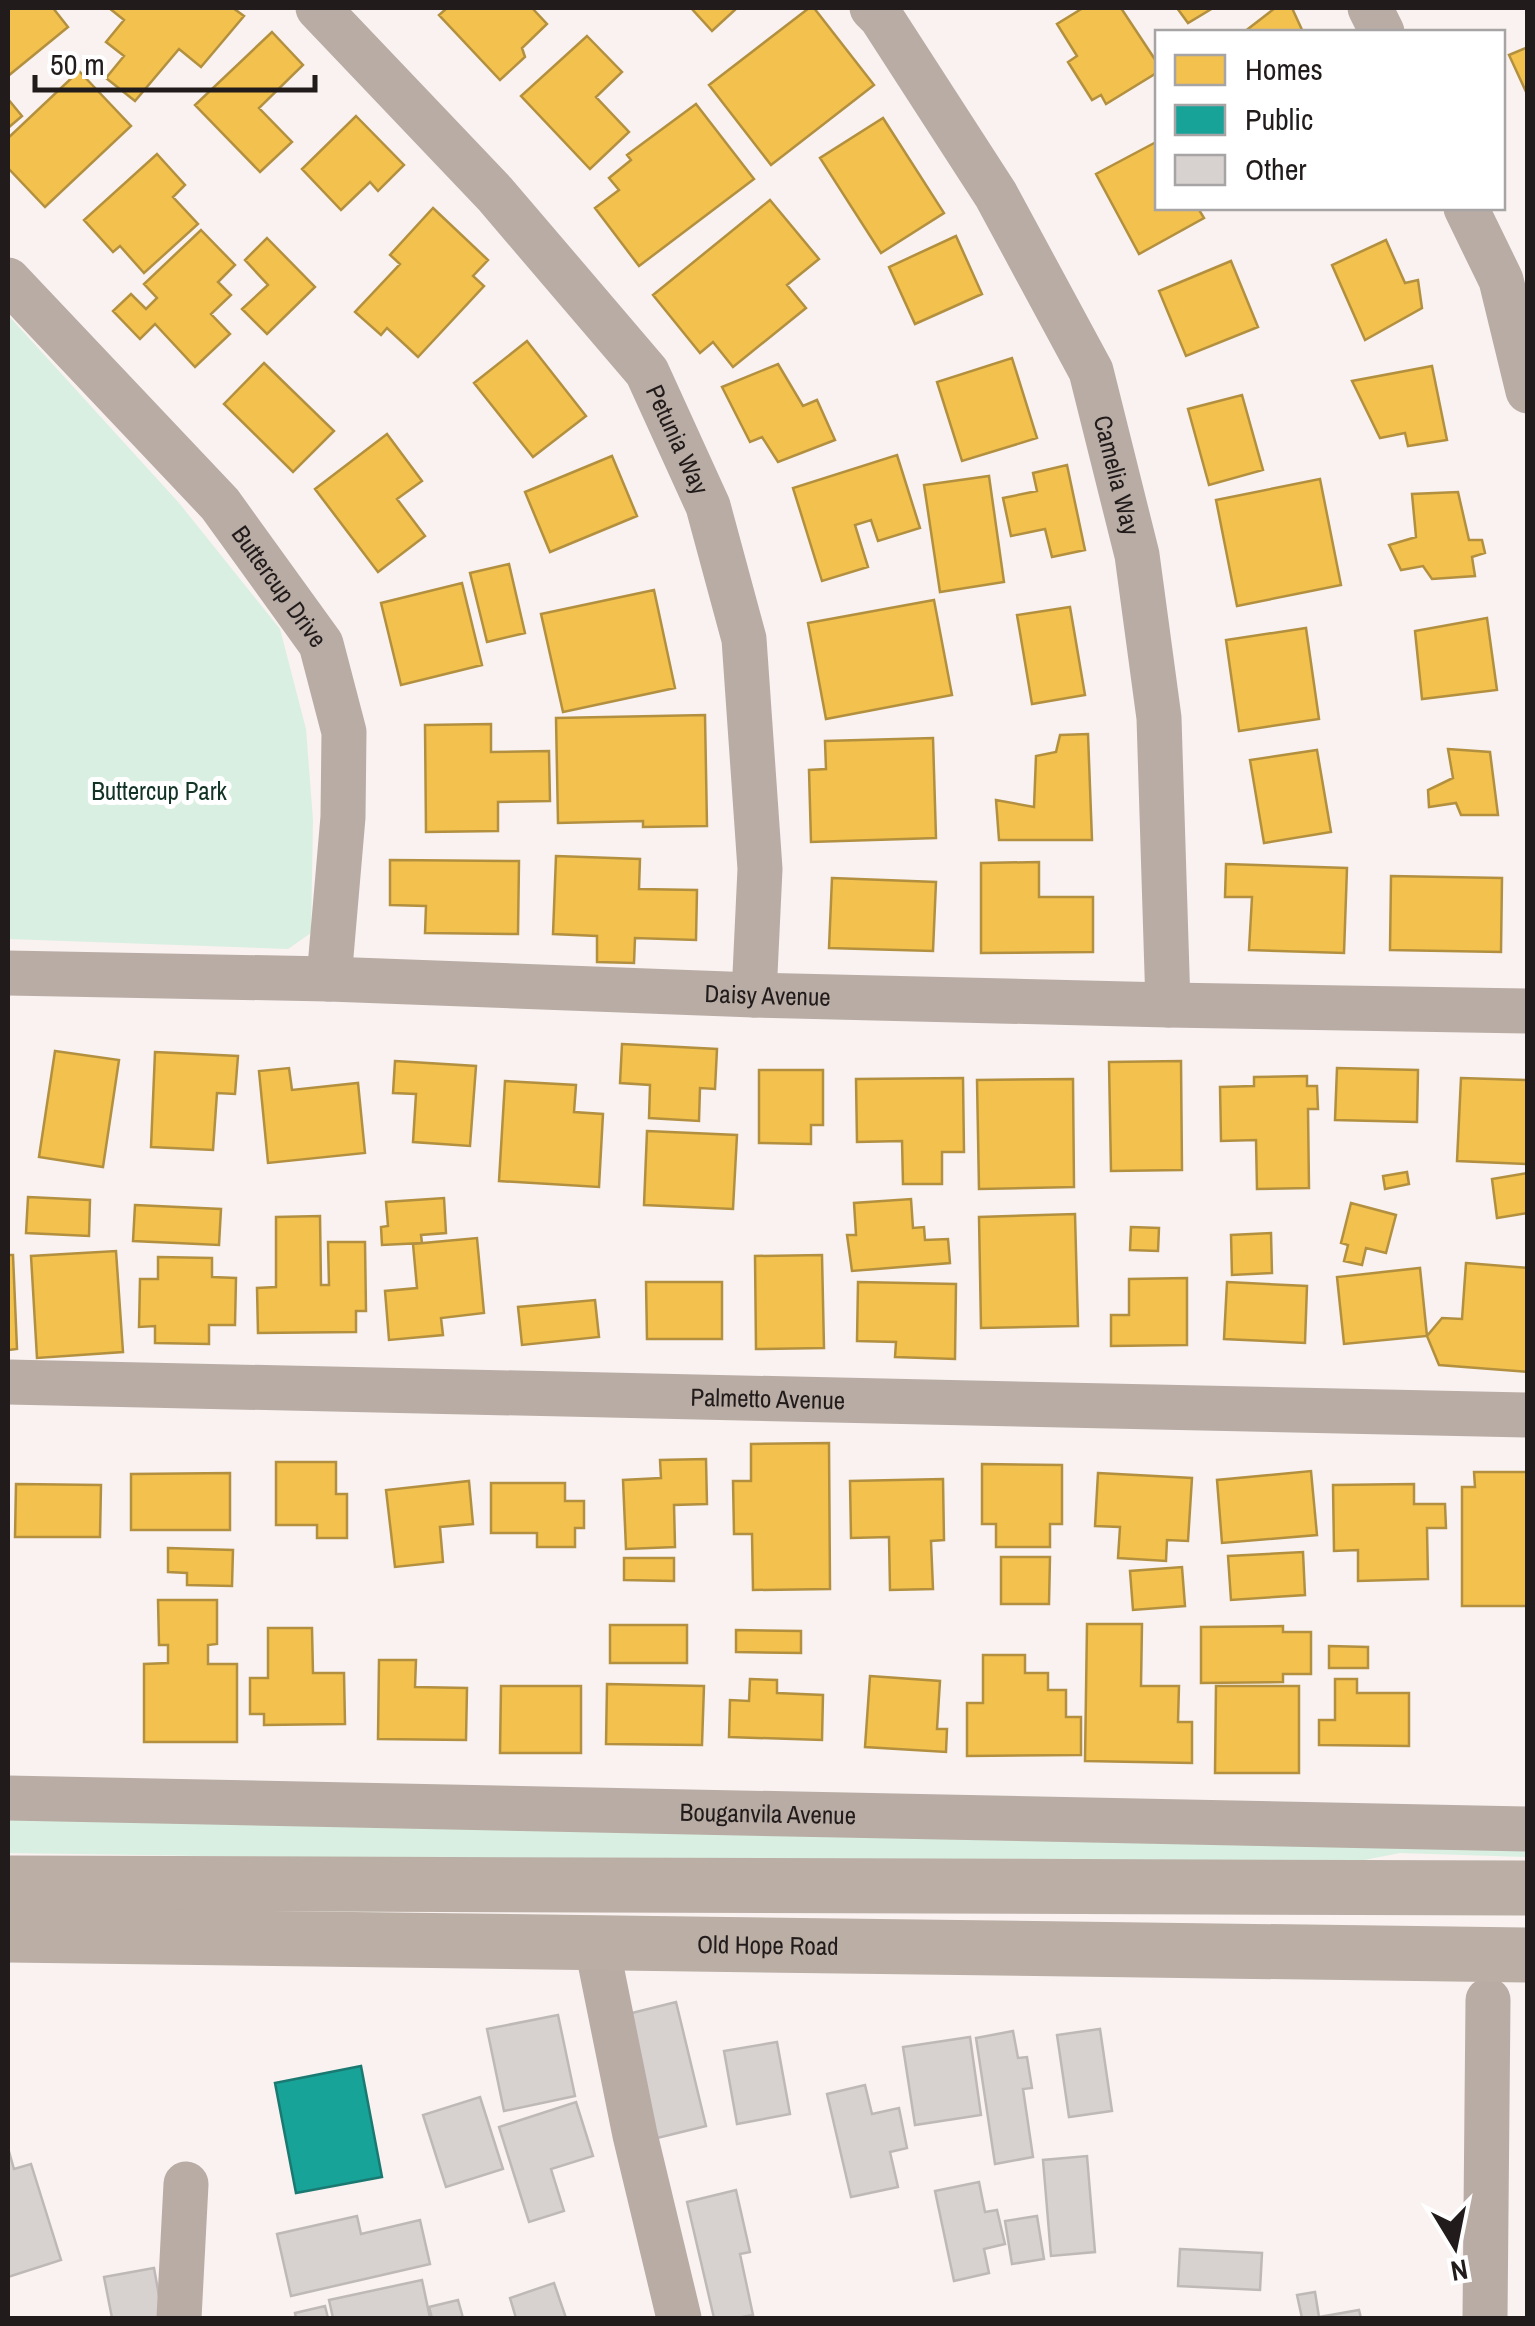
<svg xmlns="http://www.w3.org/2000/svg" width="1535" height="2326" font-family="'Archivo Narrow',sans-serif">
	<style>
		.green { fill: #d9efe1 }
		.homes { fill: #f2c14e; stroke: #b3903f; stroke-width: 2.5 }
		.public { fill: #17a398; stroke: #1a7a72; stroke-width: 2.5 }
		.building { fill: #d7d2d0; stroke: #beb9b7; stroke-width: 2.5 }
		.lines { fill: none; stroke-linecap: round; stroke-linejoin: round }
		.minor { stroke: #b9aca4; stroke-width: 45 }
		.major { stroke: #baaea5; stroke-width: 55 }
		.labels { text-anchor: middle; stroke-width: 10; stroke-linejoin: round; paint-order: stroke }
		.street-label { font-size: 25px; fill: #211c1b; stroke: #fff }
		.park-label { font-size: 25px; fill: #123325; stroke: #fff }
	</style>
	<rect width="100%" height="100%" fill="#f9f2f0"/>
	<path class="green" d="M8,315L179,503L280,629L306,729L313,820L311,933L288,949L8,939Z
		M8,1818L1527,1847L1528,1857L1400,1853L1303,1872L8,1853Z"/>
	<path class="homes" d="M8,8H53L68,27L8,76Z
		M109,8H233L244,16L201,67L179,49L135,101L106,78L124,56L106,42L124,20Z
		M447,8H532L547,24L522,48L525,57L500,80L439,15Z
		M691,8H737L712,31Z
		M809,8H814L874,85L771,165L709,85Z
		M1083,8H1121L1158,64V72L1106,104L1101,95L1092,100L1068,62L1077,56L1057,24Z
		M1177,8H1213L1188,23Z
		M1275,8H1292L1303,32H1244Z
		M272,32L303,65L259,108L292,142L260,172L195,105Z
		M587,36L622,72L596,97L629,132L590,169L521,96Z
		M1528,47V96L1509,55Z
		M79,71L131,126L45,207L8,168V138Z
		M8,99L22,116L8,128Z
		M696,104L754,179L639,266L595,208L619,190L609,178L631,160L627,155Z
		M356,116L404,165L378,191L370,182L341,210L302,169Z
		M883,118L944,213L881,253L820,158Z
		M1158,141V208H1198L1204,218L1139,254L1096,174Z
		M157,154L185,185L173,197L198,224L144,273L120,246L113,252L84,220Z
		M770,200L819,259L787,285L806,308L733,367L713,342L700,353L653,295Z
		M433,208L488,260L473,276L484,286L418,357L387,328L381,335L355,312L400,264L390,255Z
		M201,230L235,265L218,282L231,295L211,314L230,334L195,367L155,324L140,339L113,311L131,294L146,309L157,298L144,284Z
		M956,236L982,294L915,324L889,267Z
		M267,238L315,287L267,334L242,309L268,285L245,260Z
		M1386,240L1405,283L1418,280L1422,308L1365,340L1332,265Z
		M1231,261L1258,327L1186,356L1159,291Z
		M527,341L586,416L533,457L474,383Z
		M1012,358L1037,438L962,461L937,382Z
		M264,363L334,431L293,472L224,404Z
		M778,364L803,406L817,400L835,440L778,462L762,437L750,442L722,387Z
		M1432,366L1447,440L1408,446L1405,433L1380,438L1352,381Z
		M1242,395L1263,470L1209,485L1188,409Z
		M387,434L422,481L397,499L425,536L378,572L315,489Z
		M897,455L920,528L878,541L871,520L855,525L868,567L822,581L793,488Z
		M612,456L637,516L550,552L525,492Z
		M1067,465L1085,550L1052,557L1045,529L1011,536L1003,498L1037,491L1033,473Z
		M989,476L1004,582L940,592L924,485Z
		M1320,479L1341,585L1237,606L1216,500Z
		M1458,492L1469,540H1482L1485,553L1472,557L1475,576L1432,579L1423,566L1401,570L1389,545L1416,537L1412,494Z
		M509,564L525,633L487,642L470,573Z
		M462,583L482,665L401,685L381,603Z
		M654,590L675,688L563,712L541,614Z
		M934,600L952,695L826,719L808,623Z
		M1070,607L1085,695L1032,704L1017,615Z
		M1487,618L1497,690L1422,699L1415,631Z
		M1306,628L1319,719L1239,731L1226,640Z
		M705,715L707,826L643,827V821L558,823L556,718Z
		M491,724V752L549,751L550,801L498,802V831L426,832L425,725Z
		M1088,734L1092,840H999L996,800L1034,807L1036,756L1056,752L1060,735Z
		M933,738L936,838L811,842L809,770L826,769L825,741Z
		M1448,749L1490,752L1498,815H1461L1456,803L1429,807L1428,790L1453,778Z
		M1317,750L1331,832L1264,843L1250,760Z
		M556,856L640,859L639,889L697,890L696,940L635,938L634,963L597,962V936L553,934Z
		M390,860L519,861L518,934L425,933L426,906L390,905Z
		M1039,862V897H1093V952L981,953V863Z
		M1226,864L1347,868L1344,953L1249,950L1252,897H1225Z
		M1391,876L1502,878L1501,952L1390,950Z
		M832,878L936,882L933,951L829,948Z
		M622,1044L717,1049L715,1089L700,1088L699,1121L649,1118L650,1085L620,1083Z
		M55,1051L119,1060L103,1167L39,1157Z
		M155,1052L238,1056L235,1094L217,1093L213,1150L151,1147Z
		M395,1061L476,1066L470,1146L413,1142L416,1094L393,1093Z
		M1181,1061L1182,1170L1111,1171L1109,1062Z
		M289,1068L292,1090L358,1083L365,1153L268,1163L259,1071Z
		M1337,1068L1418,1070L1417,1122L1335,1120Z
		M759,1070H823V1125H811V1144L759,1143Z
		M1307,1076V1086H1317L1318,1109H1308L1309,1188L1257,1189L1256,1140L1221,1141L1220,1087L1254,1086V1077Z
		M963,1078L964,1152H942V1184H903L902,1141L857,1142L856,1079Z
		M1461,1078L1528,1080V1164L1457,1161Z
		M1073,1079L1074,1187L979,1189L977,1080Z
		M505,1081L576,1085L574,1112L603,1114L599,1187L499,1181Z
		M647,1131L737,1135L733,1209L644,1205Z
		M1407,1172L1409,1184L1385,1189L1383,1176Z
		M1528,1173V1213L1497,1218L1492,1179Z
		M28,1197L90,1200L89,1236L26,1233Z
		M444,1198L446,1233L421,1235L422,1243L382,1245L381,1227L388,1226L386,1202Z
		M911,1199L913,1228L924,1227L925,1240L948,1239L950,1263L852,1271L847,1235H856L854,1203Z
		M1351,1203L1396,1215L1386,1253L1366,1248L1362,1265L1344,1261L1348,1245L1341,1243Z
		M135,1205L221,1209L219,1245L133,1241Z
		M1075,1214L1078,1326L981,1328L979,1217Z
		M320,1216L321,1285H329L328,1242H365L366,1311H356V1332L258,1333L257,1288L276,1287V1217Z
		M1131,1227L1159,1228L1158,1251L1130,1250Z
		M1271,1233L1272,1273L1232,1275L1231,1235Z
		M477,1238L484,1313L441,1318L443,1335L389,1340L385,1291L417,1288L413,1244Z
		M116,1251L123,1352L37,1358L31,1256Z
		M8,1255H13L17,1349L8,1350Z
		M822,1255L824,1348L756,1349L755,1256Z
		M158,1257L212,1258V1277L236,1278L235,1325H209V1344L155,1343V1326L139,1327L140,1279H158Z
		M1466,1263L1528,1268V1372L1439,1365L1427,1336L1442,1318L1462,1319Z
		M1420,1268L1427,1336L1344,1344L1337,1277Z
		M1187,1278V1345L1111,1346V1315H1129V1279Z
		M646,1282H722V1339H647Z
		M858,1282L956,1284L955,1359L895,1357L896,1342L857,1341Z
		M1227,1282L1307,1286L1305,1343L1224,1339Z
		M595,1300L599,1337L522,1345L518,1307Z
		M829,1443L830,1589L753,1590L752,1534H734L733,1481H751V1444Z
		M706,1459L707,1504L674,1505L675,1547L626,1549L623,1480L661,1478L660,1460Z
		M276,1462H336V1494H347V1538H317V1525H276Z
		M982,1464L1062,1465V1524H1050V1547H996V1524H982Z
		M1311,1471L1317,1535L1222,1543L1217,1480Z
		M1474,1472H1528V1606H1462V1487H1475Z
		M230,1473V1530H131V1474Z
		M1098,1473L1192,1478L1188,1541L1167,1540L1166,1561L1118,1558L1120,1527L1095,1526Z
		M943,1479L944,1540L931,1541L933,1589L890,1590L889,1537L851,1538L850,1481Z
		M469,1481L473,1524L440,1527L443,1562L395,1567L386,1490Z
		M491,1483H565V1501H584V1528H575V1547H537V1533H491Z
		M16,1484L101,1485L100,1537H15Z
		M1414,1484V1504H1445L1446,1528H1427L1428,1579L1358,1581V1550L1334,1551L1333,1485Z
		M168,1548L233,1550L232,1586L187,1585V1573L168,1572Z
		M1303,1552L1305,1595L1231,1600L1228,1556Z
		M1001,1557H1050L1049,1604H1001Z
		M624,1558H674V1581L624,1580Z
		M1182,1567L1185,1606L1133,1610L1130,1571Z
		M158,1600H217V1644L208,1645V1664H237V1742H144V1664L168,1663V1645H159Z
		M1087,1624H1142L1141,1686H1179L1178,1722H1192V1763L1085,1761Z
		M610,1625H687V1663H610Z
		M1283,1626V1632H1311V1674H1283V1682L1201,1683V1627Z
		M268,1628H312L313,1673H344L345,1724L264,1725V1714H250V1678H268Z
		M736,1630L801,1631V1653L736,1652Z
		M1329,1646L1368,1647V1668H1329Z
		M983,1655H1025V1673H1048V1690H1066V1717H1081V1755L967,1756V1703H983Z
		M379,1660H416L415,1687L467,1688L466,1740L378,1739Z
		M870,1676L940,1681L937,1729H947L946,1752L865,1747Z
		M750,1679L777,1680V1693L823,1695L822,1740L729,1737L730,1700L749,1701Z
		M1335,1679H1357V1693H1409V1746L1319,1745V1720H1335Z
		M607,1684L704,1686L702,1745L606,1744Z
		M501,1686H581V1753H500Z
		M1216,1686H1299V1773H1215Z"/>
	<path class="public" d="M361,2066L382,2177L296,2193L275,2083Z"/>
	<path class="building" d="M676,2002L706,2126L649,2140L620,2016Z
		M558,2015L575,2096L504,2111L487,2029Z
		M1100,2029L1112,2111L1069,2117L1057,2035Z
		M1013,2031L1018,2058L1027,2057L1032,2088L1023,2089L1033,2157L995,2164L976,2038Z
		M970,2037L981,2115L915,2125L903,2047Z
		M777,2042L790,2114L737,2124L724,2051Z
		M865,2085L872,2114L899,2108L907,2148L890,2152L898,2187L851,2197L827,2094Z
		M480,2097L503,2169L446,2187L423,2115Z
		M576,2102L593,2156L551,2169L564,2211L529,2222L499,2127Z
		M8,2148L14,2169L31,2164L61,2260L8,2277Z
		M1087,2156L1095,2252L1051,2256L1043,2160Z
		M979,2182L985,2212L997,2210L1005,2244L984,2249L989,2273L954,2281L935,2191Z
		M736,2190L750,2252L740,2254L753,2315L737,2318H714L687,2202Z
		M357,2216L361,2234L420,2220L430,2264L291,2296L277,2234Z
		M1037,2216L1044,2259L1012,2264L1005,2221Z
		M1180,2249L1262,2253L1260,2290L1178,2286Z
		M154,2268L163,2318H112L104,2277Z
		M422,2280L430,2318H333L329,2300Z
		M554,2283L566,2318H516L510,2298Z
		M1315,2292L1319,2317L1359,2310L1361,2318H1302L1297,2295Z
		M458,2300L463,2318H432L429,2307Z
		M325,2306L328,2318H296L295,2313Z"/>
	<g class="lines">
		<g class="minor">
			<path id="s1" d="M318,8L495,194L647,372L708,506L744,639L760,869L754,995"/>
			<path id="s2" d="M872,8L881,17L996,195L1091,371L1137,555L1159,718L1168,1005"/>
			<path d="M1370,8L1382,32"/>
			<path d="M1466,208L1501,280L1528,391"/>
			<path id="s3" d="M8,280L220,504L321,644L344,732L343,817L329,979"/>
			<path id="s4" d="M8,973L329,979L754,995L1168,1005L1528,1011"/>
			<path id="s5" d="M8,1382L1528,1415"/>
			<path id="s6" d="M8,1798L1528,1829"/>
			<path d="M596,1942L635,2135L679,2318"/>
			<path d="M179,2318L186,2184"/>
			<path d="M1485,2318L1488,2000"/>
		</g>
		<g class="major">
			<path d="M8,1883L1528,1888"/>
			<path id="s7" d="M8,1935L1528,1955"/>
		</g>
	</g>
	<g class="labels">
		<g class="street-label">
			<text dy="9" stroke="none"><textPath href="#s1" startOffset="565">Petunia Way</textPath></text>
			<text dy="9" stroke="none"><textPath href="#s2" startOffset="532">Camelia Way</textPath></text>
			<text dy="9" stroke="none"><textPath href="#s3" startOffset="410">Buttercup Drive</textPath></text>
			<text dy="9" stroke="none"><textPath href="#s4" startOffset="760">Daisy Avenue</textPath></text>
			<text dy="9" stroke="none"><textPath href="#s5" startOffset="760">Palmetto Avenue</textPath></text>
			<text dy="9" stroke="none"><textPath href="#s6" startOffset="760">Bouganvila Avenue</textPath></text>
			<text dy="9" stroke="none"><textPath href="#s7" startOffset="760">Old Hope Road</textPath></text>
		</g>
		<g class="park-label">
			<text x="159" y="800">Buttercup Park</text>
		</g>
	</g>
	<rect width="1535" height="2326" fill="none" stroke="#211c1b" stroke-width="20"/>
	<rect x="1155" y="30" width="350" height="180" fill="#ffffff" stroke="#a6a4a4" stroke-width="2.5"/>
	<rect x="1175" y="55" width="50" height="30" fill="#f2c14e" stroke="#a6a4a4" stroke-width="2.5"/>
	<text x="1245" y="80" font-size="30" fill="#211c1b">Homes</text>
	<rect x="1175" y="105" width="50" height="30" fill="#17a398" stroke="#a6a4a4" stroke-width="2.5"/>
	<text x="1245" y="130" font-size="30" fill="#211c1b">Public</text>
	<rect x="1175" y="155" width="50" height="30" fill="#d7d2d0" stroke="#a6a4a4" stroke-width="2.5"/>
	<text x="1245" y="180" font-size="30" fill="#211c1b">Other</text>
	<g transform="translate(1455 2246) rotate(170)" stroke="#ffffff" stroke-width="8" paint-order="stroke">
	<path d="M0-8L18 38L0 25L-18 38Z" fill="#211c1b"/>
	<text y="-15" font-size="28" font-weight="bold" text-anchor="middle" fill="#211c1b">N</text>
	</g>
	<path d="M35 75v15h280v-15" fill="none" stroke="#211c1b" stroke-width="5"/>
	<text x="50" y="75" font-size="30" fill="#211c1b" stroke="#ffffff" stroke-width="8" paint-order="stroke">50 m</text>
</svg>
